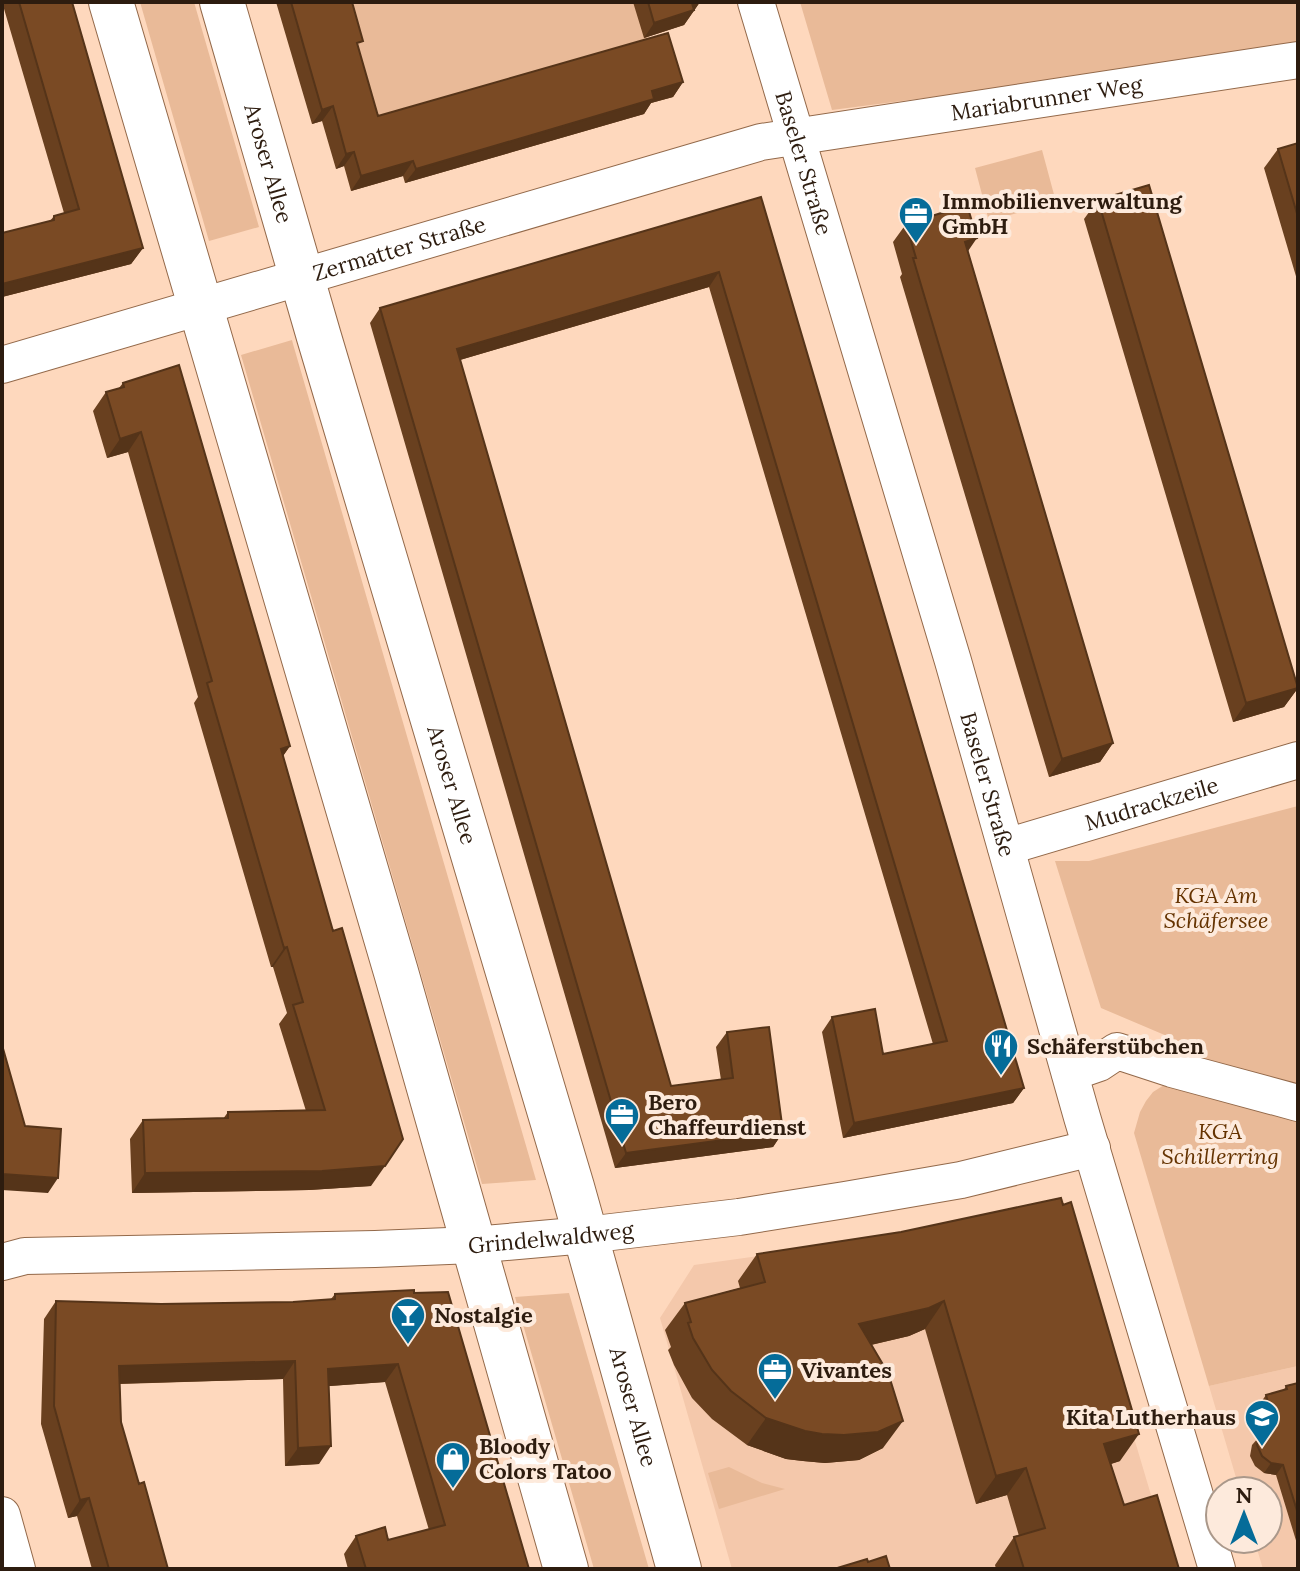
<svg xmlns="http://www.w3.org/2000/svg" width="1300" height="1571" font-family="Lora,serif">
	<style>
		.built { fill: #f4c8ab }
		.green { fill: #e9ba98 }
		.lines { fill: none; stroke-linecap: round; stroke-linejoin: round }
		.minor-casing { stroke: #93694a; stroke-width: 38 }
		.major-casing { stroke: #93694a; stroke-width: 46 }
		.minor { stroke: #fff; stroke-width: 36 }
		.major { stroke: #fff; stroke-width: 44 }
		.wall { fill: #69401f }
		.shaded-wall { fill: #553419 }
		.building { fill: #7a4a24; stroke: #553419; stroke-width: 2 }
		.labels { text-anchor: middle; stroke-width: 8; stroke-linejoin: round; paint-order: stroke }
		.street-label { font-size: 22px; fill: #2d1c0f; stroke: #fdeadc }
		.poi-label { font-size: 22px; font-weight: bold; fill: #2d1c0f; stroke: #fdeadc; text-anchor: start }
		.park-label { font-size: 22px; font-style: italic; fill: #653301; stroke: #fdeadc }
	</style>
	<rect width="100%" height="100%" fill="#fed8bd"/>
	<path class="built" d="M1063,1199L1173,1569H732L660,1318L694,1265L839,1245Z
		M1298,1366V1569H1263L1254,1539H1268V1491H1240L1209,1386Z"/>
	<path class="green" d="M140,2H194L259,227L209,241Z
		M337,2H633L645,29L651,50L367,131Z
		M800,2H1298V47L1196,63L832,110Z
		M1042,150L1056,202L989,221L975,168Z
		M292,340L293,344L536,1180L482,1184L241,355Z
		M1298,806V1366L1209,1386L1134,1133L1140,1112L1146,1101L1153,1092L1172,1080L1181,1063L1167,1036L1101,1008L1055,861H1089Z
		M569,1293L649,1569H594L515,1297Z
		M729,1467L762,1483L785,1489L719,1509L708,1473Z"/>
	<g class="lines">
		<g class="minor-casing">
			<g id="minor">
				<path id="s1" d="M756,2L953,661L1082,1117L1217,1569"/>
				<path id="s2" d="M2,365L761,142L1298,60"/>
				<path id="s3" d="M1006,847L1298,760"/>
				<path d="M1070,1073L1099,1063L1117,1051L1172,1069L1298,1103"/>
				<path id="s4" d="M2,1262L25,1256L375,1249L473,1245L586,1235L739,1217L845,1200L961,1180L1092,1148"/>
				<path d="M2,1515L17,1569"/>
			</g>
		</g>
		<g class="major-casing">
			<g id="major">
				<path d="M111,2L396,972L566,1569"/>
				<path id="s5" d="M222,2L319,337L572,1187L679,1569"/>
			</g>
		</g>
		<use href="#minor" class="minor"/>
		<use href="#major" class="major"/>
	</g>
	<path class="wall" d="M2,2H72L143,248L131,264L2,297V233L50,221L54,216L64,213Z
		M276,2H352L358,47L378,116L683,82L673,97L651,103L644,114L405,183L403,176L351,191L344,166L336,169L322,121L312,124Z
		M633,2H700L684,25L644,38Z
		M1298,143V283L1264,168L1278,149Z
		M761,197L1024,1088L1013,1103L843,1138L822,1032L832,1017L883,1054L933,1044L709,287L460,360L671,1086L721,1080L716,1047L727,1032L783,1132L773,1147L615,1168L370,323L380,308Z
		M1098,200L1298,688L1284,707L1233,722L1084,219Z
		M906,224L968,251L1113,743L1100,762L1049,777L900,277L902,274L893,242Z
		M123,383L290,746L283,756L371,1186L309,1190L132,1193L130,1139L143,1120L223,1119L228,1112L306,1111L279,1024L287,1013L273,967H271L194,703L198,697L128,452L107,458L93,411L106,392L119,388Z
		M901,1232L1120,1461L1111,1464L1124,1505L1179,1569H996L995,1565L1014,1537L1019,1536L1007,1495L976,1504L925,1329L909,1336L871,1345L891,1378L890,1380L883,1448L859,1460L825,1463L803,1461L786,1459L747,1445L712,1419L692,1398L674,1365L668,1350L671,1347L665,1330L685,1303L740,1288L738,1281L757,1254Z
		M414,1293L529,1569H348L344,1554L356,1536L388,1540L429,1530L385,1382L329,1386L319,1464L285,1466L283,1379L120,1384L121,1422L139,1484L168,1569H92L77,1516L68,1518L41,1424L44,1319L56,1301L161,1304L293,1302L331,1299L335,1294Z
		M1298,1383V1547L1276,1475L1264,1473L1255,1466L1250,1456L1252,1445L1266,1429L1259,1405L1266,1395L1284,1390L1286,1386Z"/>
	<path class="shaded-wall" d="M695,2H700L684,25L644,38L654,23Z
		M683,82L673,97L651,103L644,114L405,183L416,169L652,91Z
		M333,106L322,121L312,124L322,110Z
		M354,152L344,166L336,169L346,154Z
		M413,161L403,176L351,191L361,176Z
		M977,238L964,257L965,242Z
		M143,248L131,264L2,297V284Z
		M719,272L709,287L446,364L457,349Z
		M141,432L128,452L107,458L120,439Z
		M1298,688L1284,707L1233,722L1246,703Z
		M1113,743L1100,762L1049,777L1062,759Z
		M290,746L276,766L281,749Z
		M287,947L273,967H271L284,948Z
		M1024,1088L1013,1103L843,1138L854,1123Z
		M783,1132L773,1147L615,1168L626,1153Z
		M385,1166L371,1186L309,1190L132,1193L145,1173Z
		M2,1174L58,1178L48,1193L2,1190Z
		M944,1301L925,1329L909,1336L840,1352L859,1324Z
		M295,1361L283,1379L106,1384L119,1366Z
		M398,1364L385,1382L316,1387L328,1369Z
		M766,1418L903,1421L883,1448L859,1460L825,1463L803,1461L786,1459L747,1445Z
		M1139,1434L1120,1461L1085,1472L1104,1444Z
		M331,1446L319,1464L285,1466L298,1448Z
		M1271,1463L1283,1465L1276,1475L1264,1473Z
		M1026,1468L1007,1495L976,1504L996,1476Z
		M89,1498L77,1516L68,1518L80,1500Z"/>
	<path class="building" d="M19,2H72L143,248L2,284V233L54,220V216L79,209Z
		M291,2H352L363,41L357,43L378,116L668,33L683,82L652,91L654,99L416,169L413,161L361,176L354,152L346,154L333,106L322,110Z
		M648,2H695L692,3L694,10L654,23Z
		M1298,143V217L1278,149Z
		M1149,185L1298,688L1246,703L1098,200Z
		M761,197L1024,1088L854,1123L832,1017L875,1009L883,1054L947,1041L719,272L457,349L671,1086L733,1078L727,1032L769,1027L783,1132L626,1153L380,308Z
		M967,205L977,238L965,242L1113,743L1062,759L913,258H916L906,224Z
		M179,365L290,746L281,749L333,931L342,928L403,1139L385,1166L322,1171L145,1173L143,1120L228,1118V1112L325,1110L293,1005L303,1002L287,947L284,948L207,683L212,681L141,432L120,439L106,392L124,387L123,383Z
		M2,1045L25,1126L61,1129L58,1178L2,1174Z
		M1061,1198L1063,1205L1071,1202L1139,1434L1104,1444L1124,1505L1157,1495L1179,1569H1024L1014,1537L1045,1528L1026,1468L996,1476L944,1301L929,1308L859,1324L891,1378L890,1379L903,1421L878,1432L844,1435L822,1434L805,1431L766,1418L731,1391L712,1370L693,1338L688,1323L691,1322L685,1303L765,1282L757,1254L901,1232Z
		M414,1290V1293L448,1292L529,1569H366L356,1536L385,1527L388,1540L445,1525L398,1364L328,1369L331,1446L298,1448L295,1361L119,1366L121,1422L139,1484L144,1482L168,1569H109L89,1498L80,1500L54,1406L56,1301L161,1304L293,1302L335,1299V1294Z
		M1298,1383V1514L1283,1465L1271,1463L1262,1456L1257,1445L1260,1435L1273,1420L1266,1395L1287,1389L1286,1386Z
		M886,1556L890,1569H834L867,1559L868,1562Z"/>
	<defs>
		<g id="office-pin" transform="scale(1.8)"><path d="M0 17L-7.5 6A9.5 9.5 0 1 1 7.5 6Z" fill="#056c99" stroke="#fdeadc"/><path d="M-6-3h4V-5.5h4V-3h4V5H-6ZM-1-4.5V-3h2v-1.5ZM-6 0V1H6V0Z" fill="#fff"/></g>
		<g id="restaurant-pin" transform="scale(1.8)"><path d="M0 17L-7.5 6A9.5 9.5 0 1 1 7.5 6Z" fill="#056c99" stroke="#fdeadc"/><path d="M-5-6h1v4h1v-4h1v4h1v-4h1v5L-1.5 .5V6h-2V.5L-5-1ZM5-6V6H3V1.5H1.5Q1.5-4 5-6Z" fill="#fff"/></g>
		<g id="bar-pin" transform="scale(1.8)"><path d="M0 17L-7.5 6A9.5 9.5 0 1 1 7.5 6Z" fill="#056c99" stroke="#fdeadc"/><path d="M-6-5H6L.8 .8V4.5H3.5V6h-7V4.5H-.8V.8Z" fill="#fff"/></g>
		<g id="school-pin" transform="scale(1.8)"><path d="M0 17L-7.5 6A9.5 9.5 0 1 1 7.5 6Z" fill="#056c99" stroke="#fdeadc"/><path d="M0-5L7-2L0 1L-7-2ZM-4 1L0 2.5L4 1V4Q0 6-4 4Z" fill="#fff"/></g>
		<g id="shop-pin" transform="scale(1.8)"><path d="M0 17L-7.5 6A9.5 9.5 0 1 1 7.5 6Z" fill="#056c99" stroke="#fdeadc"/><path d="M-5-2.5h2.3a2.7 3.5 0 0 1 5.4 0H5L5.5 6h-11ZM-1.5-2.5h3a1.5 2.3 0 0 0-3 0Z" fill="#fff"/></g>
	</defs>
	<g fill-rule="evenodd">
		<use href="#office-pin" x="916" y="214"/>
		<use href="#restaurant-pin" x="1001" y="1046"/>
		<use href="#office-pin" x="622" y="1115"/>
		<use href="#bar-pin" x="408" y="1315"/>
		<use href="#office-pin" x="775" y="1370"/>
		<use href="#school-pin" x="1262" y="1417"/>
		<use href="#shop-pin" x="453" y="1459"/>
	</g>
	<g class="labels">
		<g class="street-label">
			<text dy="8" stroke="none"><textPath href="#s2" startOffset="1080">Mariabrunner Weg</textPath></text>
			<text dy="8" stroke="none"><textPath href="#s5" startOffset="168">Aroser Allee</textPath></text>
			<text dy="8" stroke="none"><textPath href="#s1" startOffset="168">Baseler Straße</textPath></text>
			<text dy="8" stroke="none"><textPath href="#s2" startOffset="414">Zermatter Straße</textPath></text>
			<text dy="8" stroke="none"><textPath href="#s5" startOffset="816">Aroser Allee</textPath></text>
			<text dy="8" stroke="none"><textPath href="#s1" startOffset="816">Baseler Straße</textPath></text>
			<text dy="8" stroke="none"><textPath href="#s3" startOffset="152">Mudrackzeile</textPath></text>
			<text dy="8" stroke="none"><textPath href="#s4" startOffset="550">Grindelwaldweg</textPath></text>
			<text dy="8" stroke="none"><textPath href="#s5" startOffset="1464">Aroser Allee</textPath></text>
		</g>
		<g class="poi-label">
			<text x="942" y="209">Immobilienverwaltung<tspan x="942" dy="25">GmbH</tspan></text>
			<text x="1027" y="1054">Schäferstübchen</text>
			<text x="648" y="1110">Bero<tspan x="648" dy="25">Chaffeurdienst</tspan></text>
			<text x="434" y="1323">Nostalgie</text>
			<text x="801" y="1378">Vivantes</text>
			<text x="1236" y="1425" text-anchor="end">Kita Lutherhaus</text>
			<text x="479" y="1454">Bloody<tspan x="479" dy="25">Colors Tatoo</tspan></text>
		</g>
		<g class="park-label">
			<text x="1216" y="903">KGA Am<tspan x="1216" dy="25">Schäfersee</tspan></text>
			<text x="1220" y="1139">KGA<tspan x="1220" dy="25">Schillerring</tspan></text>
		</g>
	</g>
	<rect width="1300" height="1571" fill="none" stroke="#2d1c0f" stroke-width="8"/>
	<g transform="translate(1244 1515)"><circle r="38" fill="#fdeadc" stroke="#aa988a" stroke-width="2"/>
	<path d="M0-6L14 30L0 20L-14 30Z" fill="#056c99"/>
	<text y="-12" font-size="22" font-weight="bold" text-anchor="middle" fill="#2d1c0f">N</text>
	</g>
</svg>
